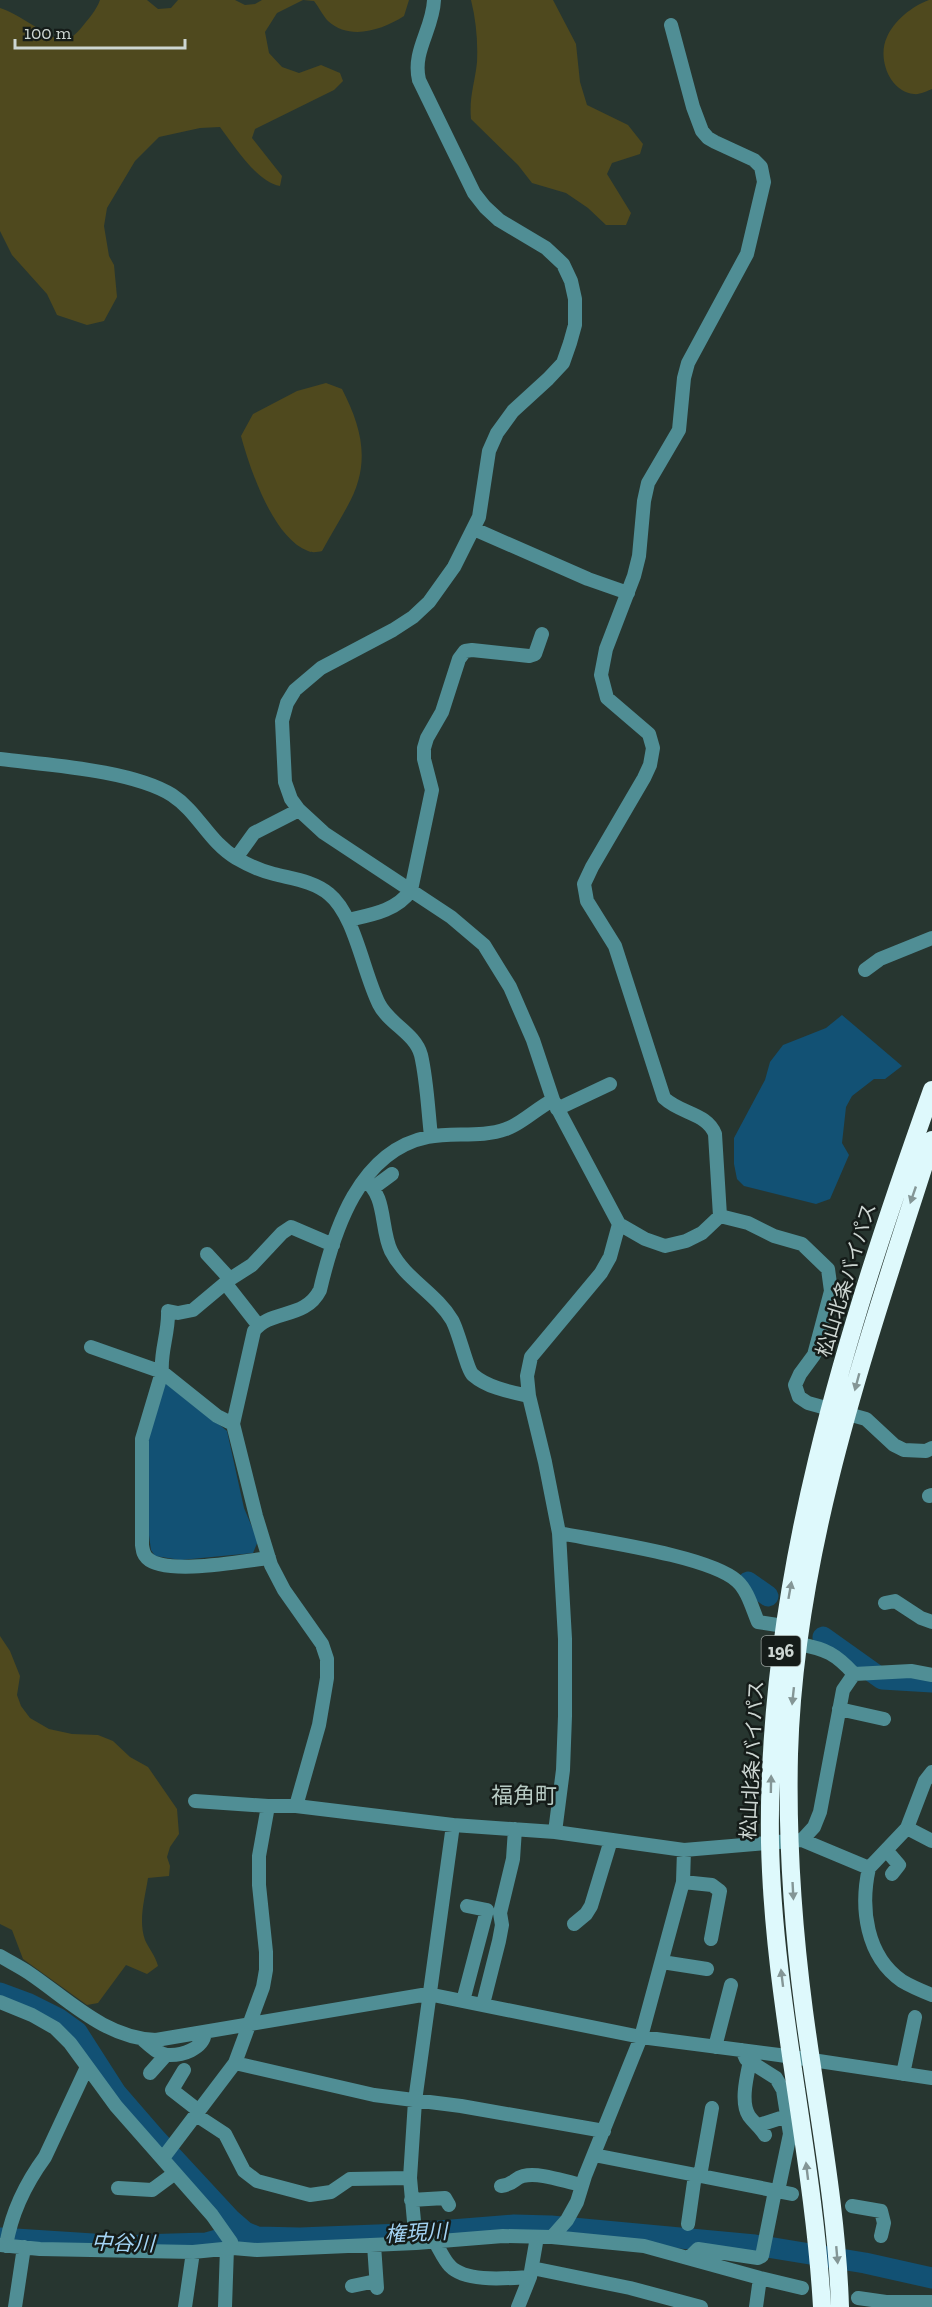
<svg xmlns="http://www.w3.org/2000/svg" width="932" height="2307" font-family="'Zilla Slab','Noto Sans JP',serif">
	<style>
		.green { fill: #4f491e }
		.water { fill: #125174 }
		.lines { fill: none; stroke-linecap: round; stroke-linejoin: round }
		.river { stroke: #125174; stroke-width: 21 }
		.minor { stroke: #508e95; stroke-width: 14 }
		.highway { stroke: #def9fc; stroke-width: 18 }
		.oneway { fill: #849696 }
		.labels { text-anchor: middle; stroke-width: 5; stroke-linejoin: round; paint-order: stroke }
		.shield { fill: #151c19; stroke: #969e9a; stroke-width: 1.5 }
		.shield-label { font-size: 18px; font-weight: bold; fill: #cdd6d2 }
		.street-label { font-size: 20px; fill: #cdd6d2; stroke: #151c19 }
		.water-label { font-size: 21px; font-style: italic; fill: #a3d3f4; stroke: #151c19 }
		.quarter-label { font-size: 22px; fill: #b8cbc4; stroke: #151c19 }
	</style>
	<rect width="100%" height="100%" fill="#273630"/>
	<path class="green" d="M100,0H147L158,9L171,8L178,0H235L245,5L255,4L262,0H409L404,16C382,30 350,41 328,21C323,16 319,7 314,1L303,0L277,13L265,32L269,53L282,67L299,73L321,65L340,73L343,81L334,90L255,129L252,138L282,176L280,186C257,182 234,146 220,127L200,128L159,137L135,161L107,208L104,226L109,256L114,265L117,297L104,321L87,325L57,315L47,294L12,255L0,231V8C18,13 53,41 63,40C70,40 77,33 82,27C89,18 96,11 100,0Z
		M471,0H553L576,44L580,82L587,105L628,125L643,144L640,154L612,163L607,174L631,213L626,225H606L588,208L566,193L532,183L518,165L471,119C469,96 475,83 477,62C478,41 476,20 471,0Z
		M929,0H932V89C927,91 919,95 914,94C889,92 877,57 887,37C894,21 912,6 929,0Z
		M326,383L342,389C363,430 371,465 347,507C339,522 330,536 322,551C318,552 312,553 308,551C273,538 250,469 241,436L253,414L297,391Z
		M0,1636L10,1651L20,1676L17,1695L21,1706L30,1718L49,1729L72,1734L98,1735L113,1741L130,1757L148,1767L177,1809L179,1834L170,1847L167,1857L170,1866L169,1876L148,1878C145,1898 138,1920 145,1940C149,1949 155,1955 158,1966L147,1974L126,1965L98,2003L87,2005L23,1959L12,1930L0,1924Z"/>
	<path class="water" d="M842,1015L902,1066L885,1079H874L852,1096L846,1107L842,1143L849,1155L830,1199L816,1204L744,1186L737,1179L734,1164V1138L765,1080L770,1062L783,1045L826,1028Z
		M169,1383L227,1431L244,1508L258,1541L253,1553L181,1560L155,1556L151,1550L148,1528V1440L163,1384Z"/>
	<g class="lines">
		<path class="river" d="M748,1582L768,1596
			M823,1637L882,1679L932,1682
			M0,1993L27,2003L59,2019L77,2032L116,2093L155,2138L230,2219L245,2232L257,2237L300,2238L402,2234L514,2225L551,2226L755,2245L865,2263L932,2278
			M0,2238L93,2244
			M139,2245L206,2243L245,2232"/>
		<path class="minor" d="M434,0C433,29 412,51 419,80L474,193L485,207L499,220L546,248L563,264L571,281L575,299V325L570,343L563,363L548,379L513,411L497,433L489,451L479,517L454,567L429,602L413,617L393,630L321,668L295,690L287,703L282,721L285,782L291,799L299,810L324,833L451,917L484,945L510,987L533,1040L553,1100L619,1224L645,1239L665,1246L686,1241L702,1233L720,1216
			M671,25L693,107L702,131L708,138L715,142L754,160L761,167L764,182L747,254L688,363L684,378L679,430L648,483L644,501L639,556L634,576L606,649L601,675L607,698L649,734L653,748L650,765L644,778L592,867L584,884L587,901L615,946L664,1098C681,1114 707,1113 715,1134L720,1216
			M474,529L588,579L628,593
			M0,759C48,765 132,770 172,795C198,812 209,842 236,858C248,865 261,871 274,874C293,879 313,881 329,894C355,915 363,972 379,1004C389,1024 415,1033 421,1055C427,1081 428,1110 431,1136
			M236,858L254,833L299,810
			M348,920C370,915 397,911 411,890L432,790L424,759V748L427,738L442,712L459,659L465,651L472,650L529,656L535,654L542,634
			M865,970L880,959L932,938
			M557,1109L610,1084
			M364,1180C387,1195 380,1228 391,1251C405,1279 436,1293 452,1320C459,1332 467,1370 473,1375C488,1388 511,1392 529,1396
			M373,1188L392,1174
			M720,1216L748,1223L774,1236L802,1244L828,1269L831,1291L814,1355L800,1374L795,1385L799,1397L808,1403L866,1419L894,1445L904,1450L926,1451L932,1448
			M207,1254L230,1279
			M226,1284L258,1325
			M91,1347L162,1372L217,1416L233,1424
			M929,1496L932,1495
			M559,1533C599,1541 709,1556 737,1581C748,1591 752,1608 758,1622L784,1626
			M269,1558C243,1561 165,1576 147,1558C143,1554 143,1551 142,1545V1439L162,1372C160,1352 169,1332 168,1311L178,1313L193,1310L230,1279L252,1265L282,1233L291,1227L333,1245
			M885,1603L895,1601L921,1618L932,1622
			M799,1644C826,1649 836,1654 854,1674
			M839,1709L884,1719
			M195,1801L268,1806H296L453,1825L555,1832L684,1850L802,1840L869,1868L907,1828L925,1781L932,1772
			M296,1806L319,1725L327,1678V1659L322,1644L284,1590L271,1565L256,1516L233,1424L254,1331C270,1309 305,1320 320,1290C334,1230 359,1151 428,1137C453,1132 481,1138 506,1129C520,1125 537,1108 553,1100
			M907,1828L932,1841
			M555,1832L563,1770L565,1716V1639L559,1533L545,1462L529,1396L527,1376L531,1357L601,1273L610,1257L619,1224
			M802,1840L814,1827L820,1812L843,1690L854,1674L911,1671L932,1675
			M887,1851L899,1865L892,1874
			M869,1868C860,1908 866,1956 902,1981C912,1987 922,1991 932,1995
			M683,1882L712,1885L720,1891L711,1939
			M574,1924L586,1914L591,1906L611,1840
			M0,1956C10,1962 20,1967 29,1973C69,2000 105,2038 156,2040L428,1994L641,2037L779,2055L932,2078
			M662,1962L707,1969
			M463,2001L487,1910L467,1906
			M0,2002L32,2015L55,2028L70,2043L116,2106L212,2215L231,2242L233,2248
			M483,2004L499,1941L502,1925L500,1913L513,1859L515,1829
			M142,2039C149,2045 158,2054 167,2055C182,2056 203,2049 205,2033
			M715,2047L731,1985
			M742,2050L746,2059L776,2078L783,2090L790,2134L778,2191
			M750,2061C747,2076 740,2102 749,2116C754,2123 760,2127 765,2135
			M235,2063L374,2095L461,2106L604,2131
			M184,2070L172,2090L199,2111
			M150,2073L166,2055
			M903,2074L915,2017
			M196,2115L225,2134L244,2171L257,2181L310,2195L331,2192L350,2179L410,2178
			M759,2125L787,2116
			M594,2155L792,2194
			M163,2158L235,2063L263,1987L266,1970V1952L259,1885V1856L268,1806
			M700,2176L712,2108
			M501,2186C515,2184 514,2178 523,2176C541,2172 565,2182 582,2185
			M118,2188L152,2190L175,2173
			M411,2200L445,2198L449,2205
			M852,2206L881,2211L884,2223L881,2236
			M688,2224L695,2175
			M552,2237L567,2220L577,2202L585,2176L641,2037L683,1882L684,1850
			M435,2242C440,2250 444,2260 450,2266C466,2283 509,2278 530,2277
			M416,2243L410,2178L415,2101L453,1825
			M0,2245L40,2249L193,2252L233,2248L257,2250L416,2243L503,2236L552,2237L644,2246L760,2278L802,2288
			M374,2245L377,2288
			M6,2246C11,2214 26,2183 45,2157L87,2067
			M690,2257L698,2249L758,2258L762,2256L775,2191
			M532,2268L630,2288L701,2307
			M352,2286L376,2281
			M858,2298L886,2302H932
			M15,2307L24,2247
			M185,2307L193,2252
			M225,2307L227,2248
			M518,2307L530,2277L537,2237
			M756,2307L760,2278"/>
		<path class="highway" d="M822,2307C813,2151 773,1998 770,1842C766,1583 846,1331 932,1090
			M840,2307C837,2208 817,2109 804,2011C793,1927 787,1839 789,1754C795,1543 869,1339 932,1140"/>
	</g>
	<defs><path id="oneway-solid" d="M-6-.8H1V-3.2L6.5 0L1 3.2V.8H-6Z" transform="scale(1.5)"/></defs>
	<g class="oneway">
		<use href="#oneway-solid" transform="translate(913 1195) rotate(109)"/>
		<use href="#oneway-solid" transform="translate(857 1382) rotate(105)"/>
		<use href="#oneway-solid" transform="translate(790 1590) rotate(-80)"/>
		<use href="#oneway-solid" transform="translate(793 1696) rotate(96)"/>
		<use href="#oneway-solid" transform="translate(771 1784) rotate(-89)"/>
		<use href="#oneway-solid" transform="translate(793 1891) rotate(87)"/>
		<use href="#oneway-solid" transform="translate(782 1978) rotate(-97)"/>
		<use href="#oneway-solid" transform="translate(807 2171) rotate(-97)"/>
		<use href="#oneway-solid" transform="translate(837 2255) rotate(85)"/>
	</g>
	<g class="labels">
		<rect class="shield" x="761.5" y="1636" width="39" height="30" rx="4.5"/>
		<g class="shield-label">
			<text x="781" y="1657">196</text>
		</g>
		<g class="street-label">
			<text transform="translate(846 1280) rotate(-73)" y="7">松山北条バイパス</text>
			<text transform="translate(752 1760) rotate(-87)" y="7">松山北条バイパス</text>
		</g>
		<g class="water-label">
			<text transform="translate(416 2233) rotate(-3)" y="7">権現川</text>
			<text transform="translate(123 2243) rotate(2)" y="7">中谷川</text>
		</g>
		<g class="quarter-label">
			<text x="524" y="1803">福角町</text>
		</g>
	</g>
	<path d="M15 39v9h170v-9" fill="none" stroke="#cdd6d2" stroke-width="3"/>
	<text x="24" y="39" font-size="18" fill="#cdd6d2" stroke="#151c19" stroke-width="4.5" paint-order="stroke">100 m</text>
</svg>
